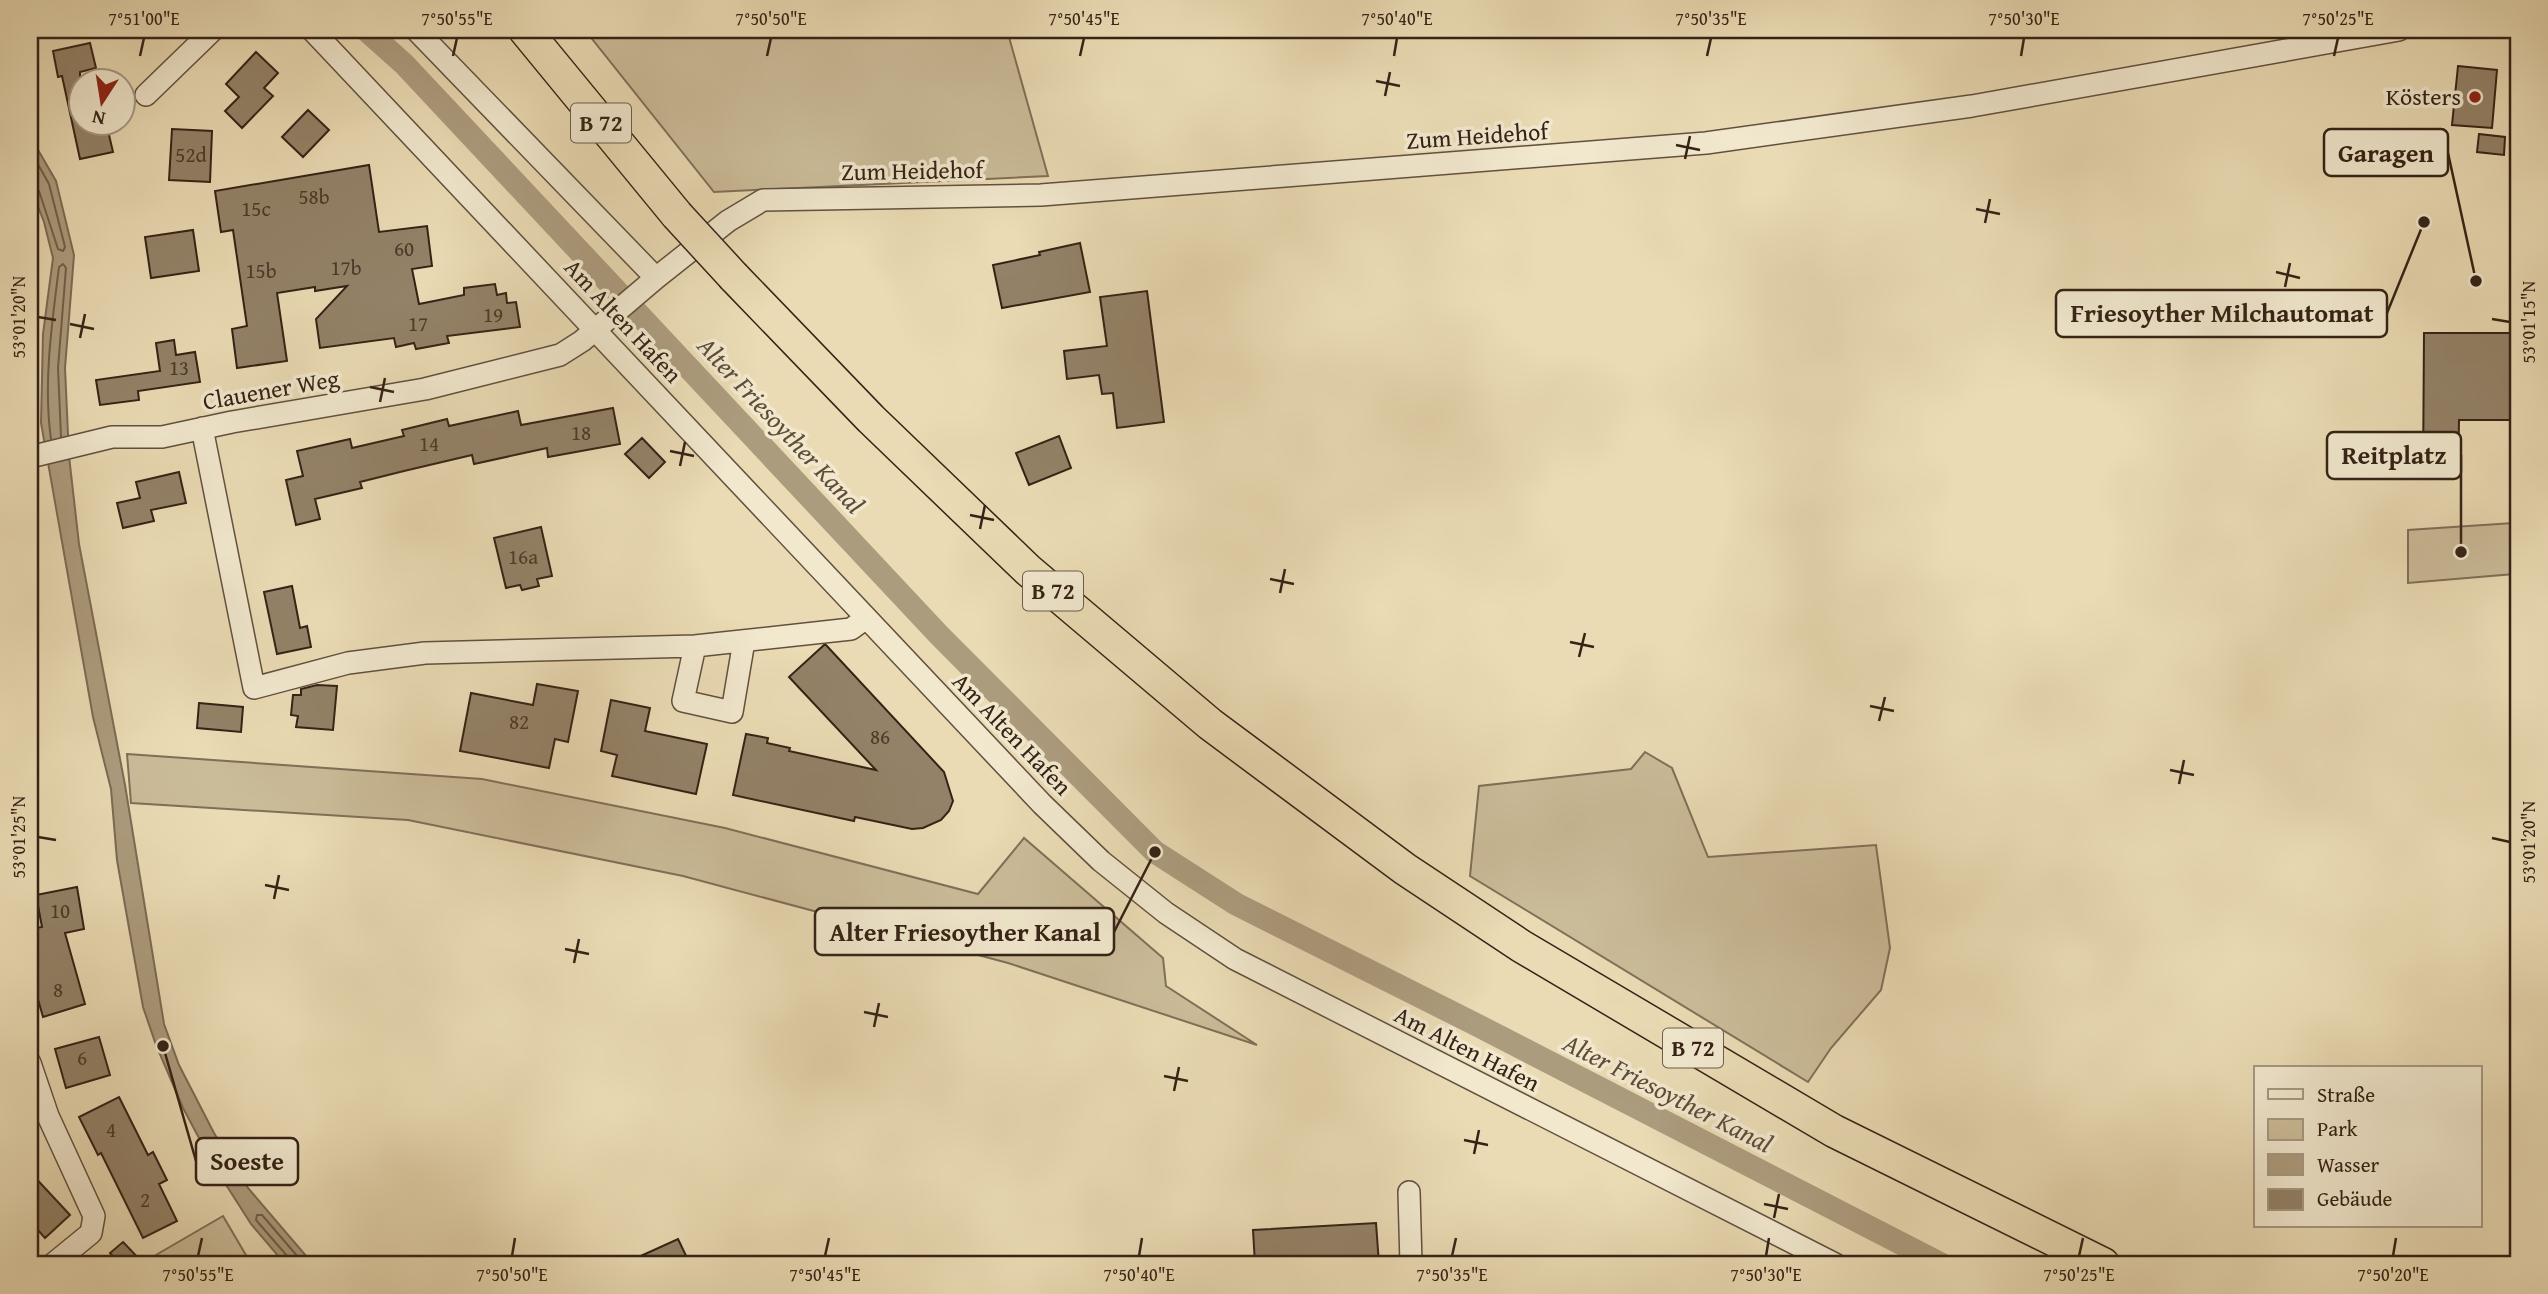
<svg xmlns="http://www.w3.org/2000/svg" width="2548" height="1294" font-family="'Gentium Book Plus',serif">
	<style>
		.green { fill: #cbbc99; stroke: #806f58; stroke-width: 2 }
		.water { fill: #ac9c7e; stroke: #7c6b54; stroke-width: 2 }
		.lines { fill: none; stroke-linecap: round; stroke-linejoin: round }
		.shore { stroke: #705f4a; stroke-width: 2 }
		.canal { stroke: #ac9c7e; stroke-width: 23 }
		.building { fill: #938268; stroke: #352216; stroke-width: 2 }
		.minor-casing { stroke: #62503e; stroke-width: 24 }
		.highway-casing { stroke: #352216; stroke-width: 35 }
		.minor { stroke: #f1e8ce; stroke-width: 21 }
		.highway { stroke: #eadbb4; stroke-width: 32 }
		.highway-bridge-casing { stroke: #352216; stroke-width: 35; stroke-linecap: butt }
		.highway-bridge { stroke: #eadbb4; stroke-width: 32 }
		.ticks { fill: none; stroke: #352216; stroke-width: 2.5 }
		.poi-dot { fill: #8f2418; stroke: #f1e8ce; stroke-width: 2.5 }
		.labels { text-anchor: middle; stroke-width: 7; stroke-linejoin: round; paint-order: stroke }
		.number-label { font-size: 21px; fill: #4c3a2a }
		.shield { fill: #f1e8ce; stroke: #6d5d4d; stroke-width: 2 }
		.shield-label { font-size: 23px; font-weight: bold; fill: #352216 }
		.poi-label { font-size: 24px; fill: #352216; stroke: #f1e8ce; text-anchor: end }
		.street-label { font-size: 24px; fill: #352216; stroke: #f1e8ce }
		.water-label { font-size: 26px; font-style: italic; fill: #5f4d3a; stroke: #f1e8ce }
		.leader { fill: none; stroke: #352216; stroke-width: 2.5 }
		.callout-dot { fill: #352216; stroke: #f1e8ce; stroke-width: 2.5 }
		.callout { fill: #f1e8ce; stroke: #352216; stroke-width: 2.5 }
		.callout-label { font-size: 26px; text-anchor: middle; font-weight: bold; fill: #352216 }
		.neatline { fill: none; stroke: #352216; stroke-width: 2.5 }
		.ticks-label { font-size: 18px; text-anchor: middle; fill: #352216 }
	</style>
	<rect width="100%" height="100%" fill="#eadbb4"/>
	<filter id="stains"><feTurbulence type="fractalNoise" baseFrequency=".00286" numOctaves="4"/><feColorMatrix values="0 0 0 0 .2 0 0 0 0 .09 0 0 0 0 .02 0 0 0 .5 -.17"/></filter>
	<radialGradient id="worn" r=".72"><stop offset=".6" stop-color="#630" stop-opacity="0"/><stop offset="1" stop-color="#630" stop-opacity=".3"/></radialGradient>
	<path class="green" d="M585,30H1007L1048,176L714,192Z
		M2513,523L2514,574L2408,583V530Z
		M1645,752L1672,768L1708,857L1876,845L1890,948L1881,990L1831,1048L1808,1082L1470,876L1479,786L1631,769Z
		M127,754L482,779L725,828L978,894L1024,838L1163,958L1166,986L1257,1045L1008,963L683,876L408,820L131,803Z
		M223,1216L250,1262L247,1264H152L149,1259Z"/>
	<path class="water" d="M30,136L56,181L74,255L65,368L69,456L79,544L125,785L164,1024L179,1065L214,1133L248,1188L313,1264H285L251,1224L214,1166L183,1108L156,1045L143,1007L117,860L111,789L93,717L41,423L43,334L53,258L44,222L30,186Z"/>
	<g class="lines">
		<path class="shore" d="M30,150L49,184L65,247L63,251L58,249L39,191L30,187
			M51,439C43,383 52,323 59,267L63,264L66,268L58,368L61,437
			M290,1264L288,1257L256,1220L257,1215H262L304,1264"/>
		<path class="canal" d="M366,30L404,64L939,635L1155,852L1236,904L1473,1023L1941,1264"/>
	</g>
	<path class="building" d="M90,43L96,68L80,72V122H106L113,152L80,159L62,76L58,77L53,51Z
		M256,52L278,73L264,88L273,96L242,128L225,111L239,97L226,84Z
		M2458,66L2497,70L2492,128L2452,125Z
		M308,110L329,130L303,157L282,137Z
		M172,129L212,131L210,182L169,180Z
		M2479,134L2505,137L2504,155L2477,152Z
		M369,165L379,232L427,226L432,266L412,269L419,304L464,295V288L495,284L497,295L506,293L507,303L516,302L520,327L447,336L449,343L416,349L414,343L396,347L394,338L320,348L316,319L347,286L315,291V287L277,293L287,361L237,368L232,329L247,326L233,230L221,232L215,191Z
		M193,230L199,271L151,278L145,237Z
		M1080,243L1090,292L1002,308L993,265L1040,255L1039,252Z
		M1147,291L1164,422L1117,428L1113,393L1102,394L1099,375L1067,379L1064,351L1107,346L1100,297Z
		M2424,333H2518V420H2459L2458,477H2423Z
		M174,340L176,355L195,352L200,382L138,391L139,400L100,405L96,380L160,371L156,343Z
		M613,408L620,444L548,457L547,448L474,464L472,455L404,471L360,482L362,488L315,499L320,519L296,525L286,480L303,476L297,451L350,439L352,448L404,436L402,430L447,419L449,426L518,411L521,425Z
		M1059,436L1071,468L1029,485L1016,453Z
		M642,438L665,462L649,478L625,454Z
		M179,472L186,503L151,510L154,521L123,528L117,503L140,498L136,482Z
		M541,527L552,576L537,579L539,586L522,590L520,585L506,588L494,538Z
		M292,586L300,628L307,626L311,647L277,654L264,592Z
		M824,645H826L944,772L953,801L949,811L941,820L923,828L912,829L855,817L854,821L733,795L746,734L768,738L767,743L790,748L789,751L876,770L789,677Z
		M537,684L578,691L568,742L555,739L549,768L460,751L471,693L533,705Z
		M317,685L337,686L333,730L296,727L298,716L291,715L293,695H301V689Z
		M611,700L650,708L645,731L707,744L696,794L612,776L617,755L601,751Z
		M199,703L243,707L241,732L197,728Z
		M77,887L84,929L65,933L85,1004L43,1017L30,971V929L42,927L36,895Z
		M99,1037L110,1075L66,1088L55,1049Z
		M119,1097L148,1155L153,1152L167,1180L159,1184L177,1221L143,1238L101,1153L98,1155L79,1117Z
		M30,1172L70,1215L45,1238L30,1221Z
		M1376,1223L1379,1264H1255L1253,1230Z
		M678,1239L690,1264H623Z
		M123,1242L144,1264H120L110,1253Z"/>
	<g class="lines">
		<g class="minor-casing">
			<path id="minor" d="M312,30L1042,804L1101,861L1166,913L1235,959L1835,1264
				M416,30L656,278
				M146,95L213,30
				M202,428L254,688L348,663L425,653L695,646L851,629L866,618
				M30,457L112,437H162L232,422L425,389L560,355L582,341L656,278L728,221L763,200L1041,195L1706,143L1972,106L2399,30
				M695,646L683,701L732,712L744,641
				M30,1063L48,1116L94,1216L91,1233L53,1264
				M1409,1192L1411,1264"/>
		</g>
		<g class="highway-casing">
			<path id="highway" d="M525,30L677,215
				M734,277L871,419L1028,570L1210,724L1405,869L1521,946L1834,1131L2103,1264"/>
		</g>
		<use href="#minor" class="minor"/>
		<use href="#highway" class="highway"/>
		<g class="highway-bridge-casing">
			<path id="highway-bridge" d="M677,215L734,277"/>
		</g>
		<use href="#highway-bridge" class="highway-bridge"/>
	</g>
	<path class="ticks" d="M140,56L144,38M453,56L457,38M767,56L771,38M1080,56L1084,38M1394,56L1397,38M1707,56L1711,38M2021,56L2024,38M2334,56L2338,38M1376,81L1400,86M1385,96L1390,72M1676,145L1700,150M1685,159L1690,136M1976,209L2000,214M1985,223L1990,199M2276,272L2300,278M2285,287L2290,263M38,317L56,320M2492,319L2510,322M70,324L94,329M80,338L85,314M370,387L394,392M380,402L385,378M670,451L694,456M680,466L685,442M970,515L994,520M980,529L985,505M1270,579L1294,584M1280,593L1285,569M1570,642L1594,647M1579,657L1585,633M1870,706L1894,711M1879,721L1885,697M2170,770L2194,775M2179,784L2184,760M38,837L56,840M2492,838L2510,842M265,885L289,890M274,899L279,875M565,949L589,954M574,963L579,939M864,1012L888,1017M874,1027L879,1003M1164,1076L1188,1081M1174,1091L1179,1067M1464,1140L1488,1145M1474,1154L1479,1130M1764,1204L1788,1209M1774,1218L1779,1194M198,1256L202,1238M512,1256L515,1238M825,1256L829,1238M1139,1256L1142,1238M1452,1256L1456,1238M1766,1256L1769,1238M2079,1256L2083,1238M2393,1256L2396,1238"/>
	<circle class="poi-dot" cx="2475" cy="97" r="7"/>
	<g class="labels">
		<g class="number-label">
			<text x="191" y="162">52d</text>
			<text x="314" y="204">58b</text>
			<text x="256" y="216">15c</text>
			<text x="404" y="256">60</text>
			<text x="346" y="275">17b</text>
			<text x="261" y="278">15b</text>
			<text x="493" y="322">19</text>
			<text x="418" y="331">17</text>
			<text x="179" y="375">13</text>
			<text x="581" y="440">18</text>
			<text x="429" y="451">14</text>
			<text x="523" y="564">16a</text>
			<text x="519" y="729">82</text>
			<text x="880" y="744">86</text>
			<text x="60" y="918">10</text>
			<text x="58" y="997">8</text>
			<text x="82" y="1065">6</text>
			<text x="111" y="1137">4</text>
			<text x="145" y="1207">2</text>
		</g>
		<g class="shield">
			<rect x="571" y="103.5" width="60" height="39" rx="5"/>
			<rect x="1023" y="571.5" width="60" height="39" rx="5"/>
			<rect x="1663" y="1028.5" width="60" height="39" rx="5"/>
		</g>
		<g class="shield-label">
			<text x="601" y="131">B 72</text>
			<text x="1053" y="599">B 72</text>
			<text x="1693" y="1056">B 72</text>
		</g>
		<g class="poi-label">
			<text x="2461" y="105">Kösters</text>
		</g>
		<g class="street-label">
			<text transform="translate(1477 136) rotate(-4)" y="8">Zum Heidehof</text>
			<text transform="translate(912 171) rotate(-1)" y="8">Zum Heidehof</text>
			<text transform="translate(623 321) rotate(47)" y="8">Am Alten Hafen</text>
			<text transform="translate(271 390) rotate(-10)" y="8">Clauener Weg</text>
			<text transform="translate(1012 734) rotate(46)" y="8">Am Alten Hafen</text>
			<text transform="translate(1467 1049) rotate(27)" y="8">Am Alten Hafen</text>
		</g>
		<g class="water-label">
			<text transform="translate(781 425) rotate(47)" y="9">Alter Friesoyther Kanal</text>
			<text transform="translate(1668 1093) rotate(27)" y="9">Alter Friesoyther Kanal</text>
		</g>
	</g>
	<path class="leader" d="M2476 281L2448 153M2424 222L2387 313M2461 552L2461 455M1155 852L1114 932M163 1046L196 1161"/>
	<g class="callout-dot">
		<circle cx="2476" cy="281" r="7"/>
		<circle cx="2424" cy="222" r="7"/>
		<circle cx="2461" cy="552" r="7"/>
		<circle cx="1155" cy="852" r="7"/>
		<circle cx="163" cy="1046" r="7"/>
	</g>
	<g class="callout">
		<rect x="2324" y="129" width="124" height="47" rx="7"/>
		<rect x="2056" y="290" width="331" height="47" rx="7"/>
		<rect x="2327" y="432" width="134" height="47" rx="7"/>
		<rect x="815" y="908" width="299" height="47" rx="7"/>
		<rect x="196" y="1138" width="102" height="47" rx="7"/>
	</g>
	<g class="callout-label">
		<text x="2386" y="162">Garagen</text>
		<text x="2222" y="322">Friesoyther Milchautomat</text>
		<text x="2394" y="464">Reitplatz</text>
		<text x="965" y="941">Alter Friesoyther Kanal</text>
		<text x="247" y="1170">Soeste</text>
	</g>
	<rect width="2548" height="1294" fill="none" stroke="#eadbb4" stroke-width="77"/>
	<rect x="2254" y="1066" width="228" height="161" fill="#f1e8ce" stroke="#a69984" stroke-width="2"/>
	<rect x="2268" y="1089" width="35" height="10" fill="#f1e8ce" stroke="#a69984" stroke-width="2"/>
	<text x="2317" y="1102" font-size="21" fill="#352216">Straße</text>
	<rect x="2268" y="1119" width="35" height="21" fill="#cbbc99" stroke="#a69984" stroke-width="2"/>
	<text x="2317" y="1136" font-size="21" fill="#352216">Park</text>
	<rect x="2268" y="1154" width="35" height="21" fill="#ac9c7e" stroke="#a69984" stroke-width="2"/>
	<text x="2317" y="1172" font-size="21" fill="#352216">Wasser</text>
	<rect x="2268" y="1189" width="35" height="21" fill="#938268" stroke="#a69984" stroke-width="2"/>
	<text x="2317" y="1206" font-size="21" fill="#352216">Gebäude</text>
	<g transform="translate(102 102) rotate(192)"><circle r="33" fill="#f1e8ce" stroke="#a69984" stroke-width="2"/>
	<path d="M0-5L12 26L0 18L-12 26Z" fill="#8f2418"/>
	<text y="-10" font-size="19" font-weight="bold" text-anchor="middle" fill="#352216">N</text>
	</g>
	<rect x="38" y="38" width="2472" height="1218" class="neatline"/>
	<g class="ticks-label">
		<text x="144" y="25">7°51'00"E</text>
		<text x="457" y="25">7°50'55"E</text>
		<text x="771" y="25">7°50'50"E</text>
		<text x="1084" y="25">7°50'45"E</text>
		<text x="1397" y="25">7°50'40"E</text>
		<text x="1711" y="25">7°50'35"E</text>
		<text x="2024" y="25">7°50'30"E</text>
		<text x="2338" y="25">7°50'25"E</text>
		<text transform="translate(19 317) rotate(-90)" y="6">53°01'20"N</text>
		<text transform="translate(2529 322) rotate(-90)" y="6">53°01'15"N</text>
		<text transform="translate(19 837) rotate(-90)" y="6">53°01'25"N</text>
		<text transform="translate(2529 842) rotate(-90)" y="6">53°01'20"N</text>
		<text x="198" y="1281">7°50'55"E</text>
		<text x="512" y="1281">7°50'50"E</text>
		<text x="825" y="1281">7°50'45"E</text>
		<text x="1139" y="1281">7°50'40"E</text>
		<text x="1452" y="1281">7°50'35"E</text>
		<text x="1766" y="1281">7°50'30"E</text>
		<text x="2079" y="1281">7°50'25"E</text>
		<text x="2393" y="1281">7°50'20"E</text>
	</g>
	<rect width="100%" height="100%" filter="url(#stains)"/>
	<rect width="100%" height="100%" fill="url(#worn)"/>
</svg>
